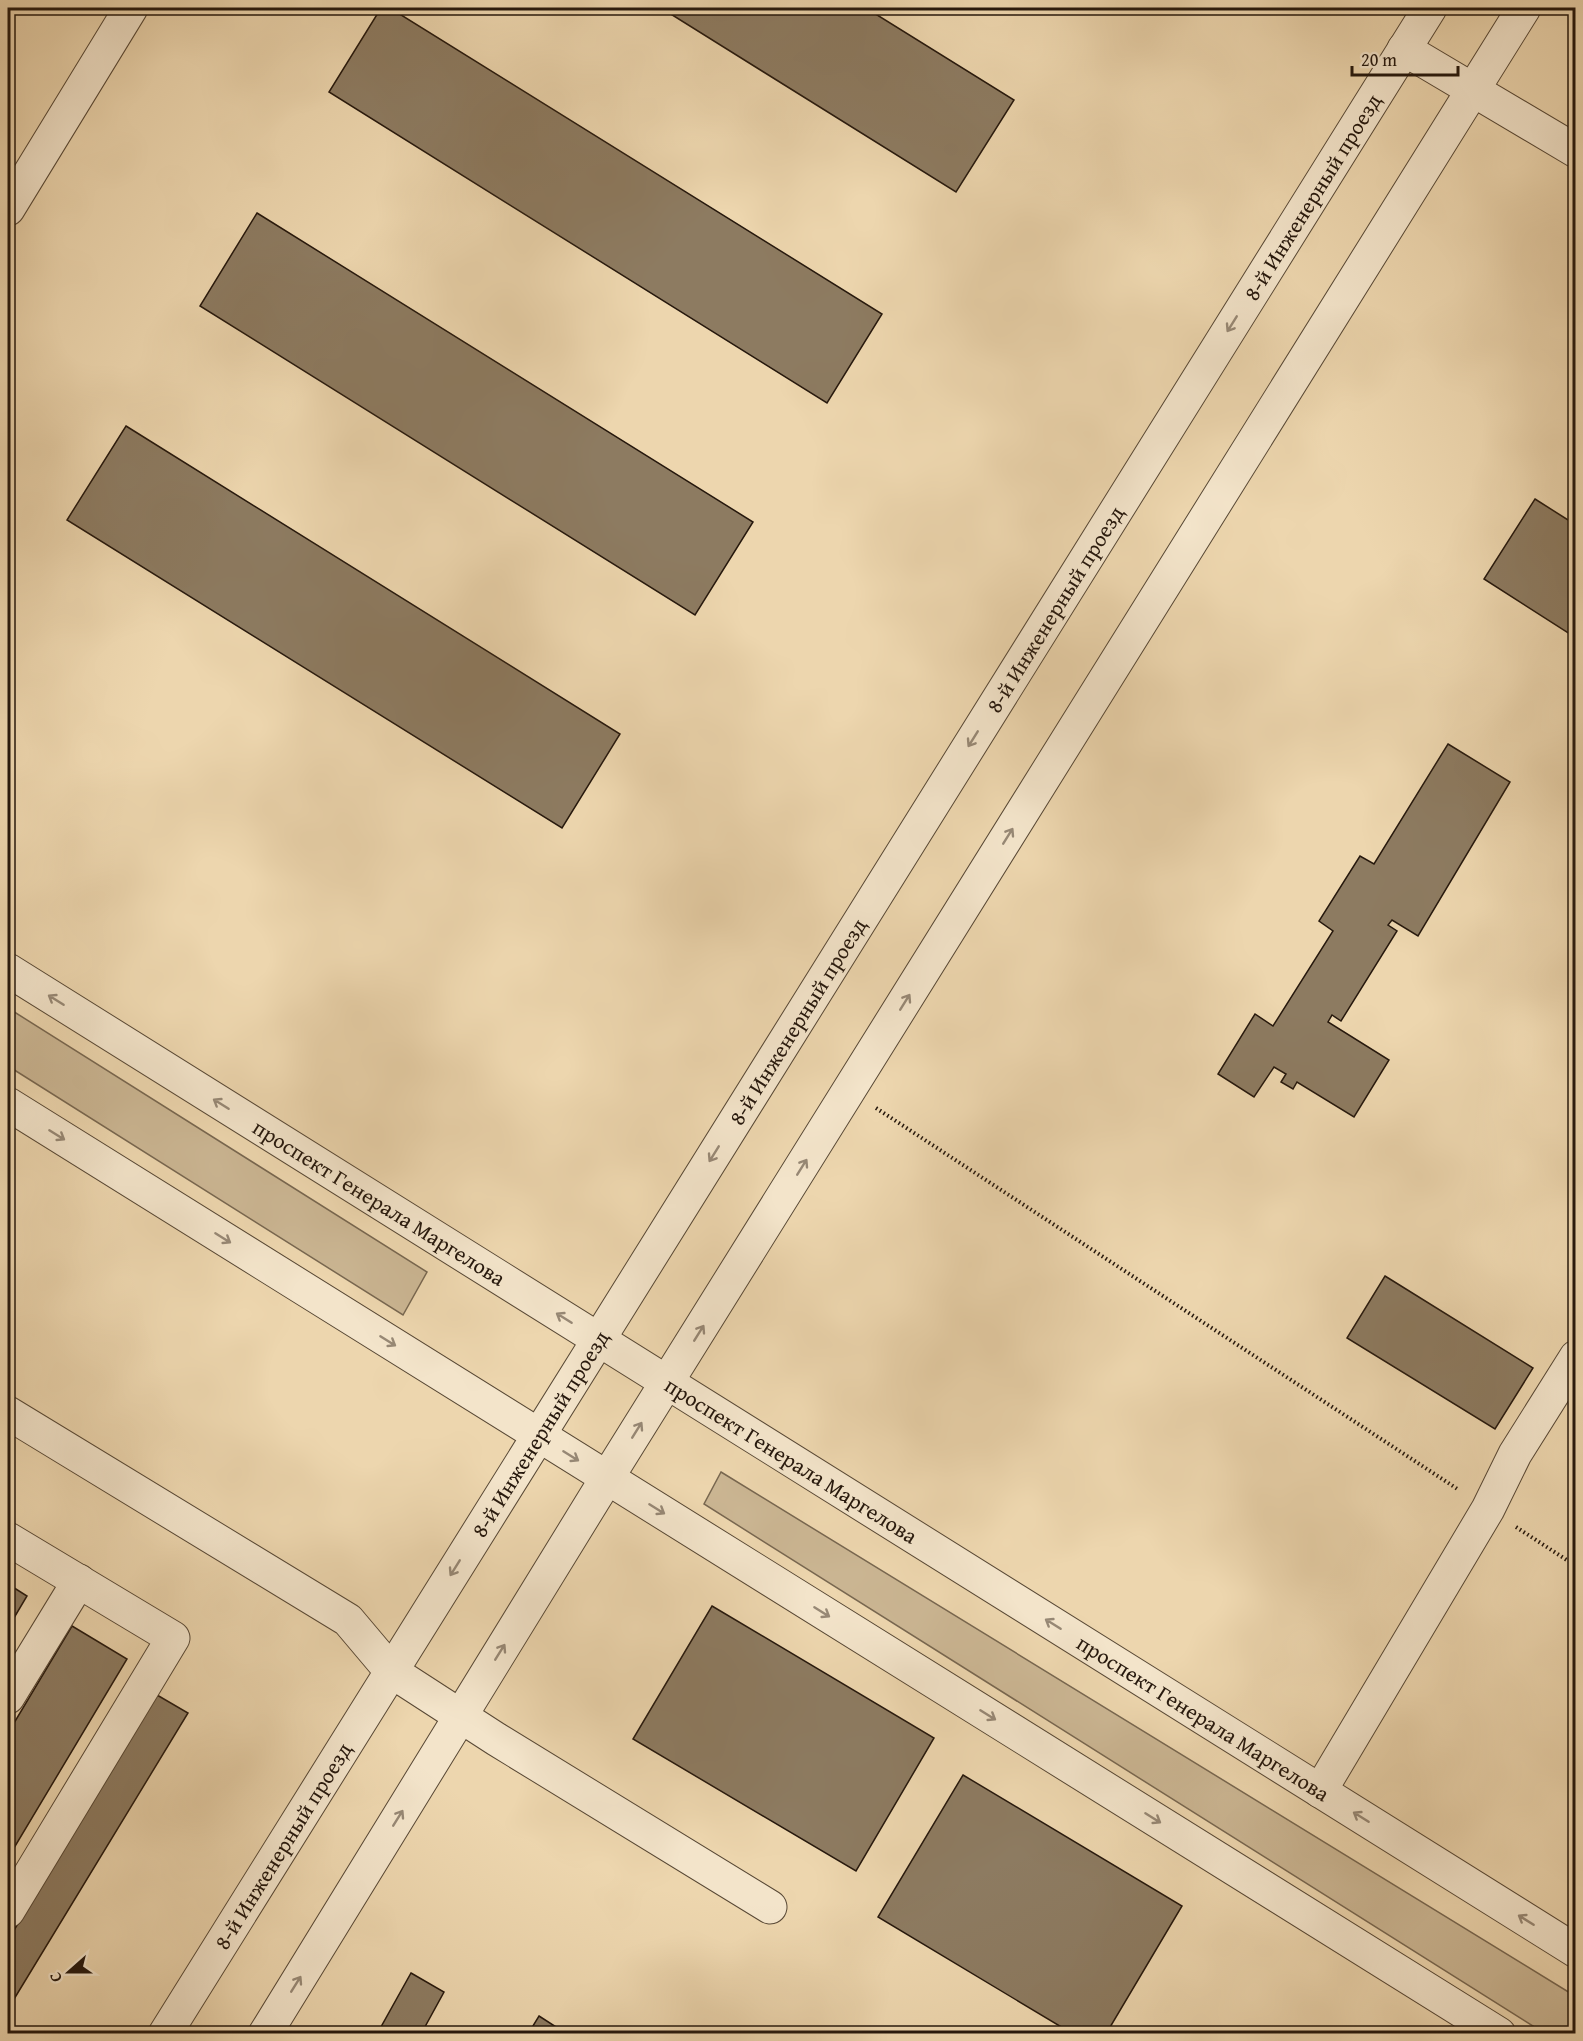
<svg xmlns="http://www.w3.org/2000/svg" width="1583" height="2041" font-family="'Gentium Book Plus',serif">
	<style>
		.green { fill: #cbb693; stroke: #786750; stroke-width: 1.5 }
		.building { fill: #8d7b61; stroke: #26180d; stroke-width: 1.5 }
		.lines { fill: none; stroke-linecap: round; stroke-linejoin: round }
		.minor-casing { stroke: #584835; stroke-width: 35 }
		.path { stroke: #26180d; stroke-width: 4; stroke-dasharray: 1.5 3; stroke-linecap: butt }
		.minor { stroke: #f3e4ca; stroke-width: 33 }
		.oneway { stroke: #978875 }
		.labels { text-anchor: middle; stroke-width: 6; stroke-linejoin: round; paint-order: stroke }
		.street-label { font-size: 22px; fill: #26180d; stroke: #f3e4ca }
	</style>
	<rect width="100%" height="100%" fill="#edd6ae"/>
	<filter id="stains"><feTurbulence type="fractalNoise" baseFrequency=".00333" numOctaves="4"/><feColorMatrix values="0 0 0 0 .2 0 0 0 0 .09 0 0 0 0 .02 0 0 0 .5 -.17"/></filter>
	<radialGradient id="worn" r=".72"><stop offset=".6" stop-color="#630" stop-opacity="0"/><stop offset="1" stop-color="#630" stop-opacity=".3"/></radialGradient>
	<path class="green" d="M8,1008L427,1272L403,1315L8,1066Z
		M721,1472L1575,1996V2033H1544L704,1504Z"/>
	<path class="building" d="M381,8H390L882,314L827,403L329,92Z
		M661,8H866L1014,100L956,192Z
		M257,213L753,522L695,615L200,306Z
		M126,426L620,734L562,828L67,520Z
		M1535,499L1576,525V638L1484,579Z
		M1448,744L1510,782L1418,936L1392,920L1388,925L1397,931L1341,1021L1332,1015L1328,1022L1389,1060L1354,1117L1297,1082L1293,1089L1281,1082L1286,1074L1274,1067L1254,1097L1218,1074L1255,1014L1273,1026L1333,931L1319,921L1360,856L1374,864Z
		M1385,1276L1533,1368L1495,1429L1347,1338Z
		M8,1584L27,1596L8,1628Z
		M712,1606L934,1738L856,1871L633,1739Z
		M72,1626L127,1659L8,1858V1733Z
		M157,1695L188,1713L8,2009V1940Z
		M963,1775L1182,1906L1106,2034H1073L878,1917Z
		M411,1973L444,1992L421,2034H377Z
		M539,2016L567,2034H528Z"/>
	<g class="lines">
		<g class="minor-casing">
			<g id="minor">
				<path d="M1404,49L1576,151"/>
				<path d="M8,209L131,8"/>
				<path id="s1" d="M8,970L1576,1951"/>
				<path d="M8,1104L1499,2034"/>
				<path d="M8,1413L348,1620L391,1671L496,1739L770,1907"/>
				<path d="M8,1539L173,1638L8,1911"/>
				<path d="M8,1697L79,1581"/>
				<path d="M1320,1791L1488,1509L1515,1454L1576,1357"/>
				<path id="s2" d="M165,2034L1430,8"/>
				<path d="M265,2034L607,1478L1524,8"/>
			</g>
		</g>
		<path class="path" d="M876,1108L1459,1490
			M1516,1527L1576,1566"/>
		<use href="#minor" class="minor"/>
	</g>
	<defs><path id="oneway-shaft" d="M-6 0H5M1.5-3L5.5 0L1.5 3" fill="none" stroke-width="1.6" stroke-linecap="round" stroke-linejoin="round" transform="scale(1.5)"/></defs>
	<g class="oneway">
		<use href="#oneway-shaft" transform="translate(1232 324) rotate(122)"/>
		<use href="#oneway-shaft" transform="translate(973 739) rotate(122)"/>
		<use href="#oneway-shaft" transform="translate(1008 836) rotate(-58)"/>
		<use href="#oneway-shaft" transform="translate(56 1000) rotate(-148)"/>
		<use href="#oneway-shaft" transform="translate(905 1002) rotate(-58)"/>
		<use href="#oneway-shaft" transform="translate(221 1104) rotate(-148)"/>
		<use href="#oneway-shaft" transform="translate(57 1135) rotate(32)"/>
		<use href="#oneway-shaft" transform="translate(714 1154) rotate(122)"/>
		<use href="#oneway-shaft" transform="translate(802 1167) rotate(-58)"/>
		<use href="#oneway-shaft" transform="translate(223 1238) rotate(32)"/>
		<use href="#oneway-shaft" transform="translate(564 1318) rotate(-148)"/>
		<use href="#oneway-shaft" transform="translate(699 1333) rotate(-58)"/>
		<use href="#oneway-shaft" transform="translate(388 1341) rotate(32)"/>
		<use href="#oneway-shaft" transform="translate(637 1430) rotate(-58)"/>
		<use href="#oneway-shaft" transform="translate(571 1456) rotate(32)"/>
		<use href="#oneway-shaft" transform="translate(657 1509) rotate(32)"/>
		<use href="#oneway-shaft" transform="translate(455 1568) rotate(122)"/>
		<use href="#oneway-shaft" transform="translate(822 1612) rotate(32)"/>
		<use href="#oneway-shaft" transform="translate(1053 1624) rotate(-148)"/>
		<use href="#oneway-shaft" transform="translate(500 1652) rotate(-58)"/>
		<use href="#oneway-shaft" transform="translate(988 1715) rotate(32)"/>
		<use href="#oneway-shaft" transform="translate(1361 1817) rotate(-148)"/>
		<use href="#oneway-shaft" transform="translate(398 1818) rotate(-58)"/>
		<use href="#oneway-shaft" transform="translate(1153 1818) rotate(32)"/>
		<use href="#oneway-shaft" transform="translate(1526 1920) rotate(-148)"/>
		<use href="#oneway-shaft" transform="translate(296 1984) rotate(-58)"/>
	</g>
	<g class="labels">
		<g class="street-label">
			<text dy="8" stroke="none"><textPath href="#s2" startOffset="2166">8-й Инженерный проезд</textPath></text>
			<text dy="8" stroke="none"><textPath href="#s2" startOffset="1680">8-й Инженерный проезд</textPath></text>
			<text dy="8" stroke="none"><textPath href="#s2" startOffset="1194">8-й Инженерный проезд</textPath></text>
			<text dy="8" stroke="none"><textPath href="#s1" startOffset="438">проспект Генерала Маргелова</textPath></text>
			<text dy="8" stroke="none"><textPath href="#s2" startOffset="708">8-й Инженерный проезд</textPath></text>
			<text dy="8" stroke="none"><textPath href="#s1" startOffset="924">проспект Генерала Маргелова</textPath></text>
			<text dy="8" stroke="none"><textPath href="#s1" startOffset="1410">проспект Генерала Маргелова</textPath></text>
			<text dy="8" stroke="none"><textPath href="#s2" startOffset="222">8-й Инженерный проезд</textPath></text>
		</g>
	</g>
	<rect width="1583" height="2041" fill="none" stroke="#edd6ae" stroke-width="30"/>
	<rect x="9" y="9" width="1565" height="2023" fill="none" stroke="#26180d" stroke-width="3"/>
	<rect x="15" y="15" width="1553" height="2011" fill="none" stroke="#26180d" stroke-width="1.5"/>
	<g transform="translate(69 1972) rotate(249)" stroke="#f3e4ca" stroke-width="4.5" paint-order="stroke">
	<path d="M0-4.5L10 22L0 15L-10 22Z" fill="#26180d"/>
	<text y="-9" font-size="16" font-weight="bold" text-anchor="middle" fill="#26180d">С</text>
	</g>
	<path d="M1352 66v9h106v-9" fill="none" stroke="#26180d" stroke-width="3"/>
	<text x="1361" y="66" font-size="18" fill="#26180d" stroke="#f3e4ca" stroke-width="4.5" paint-order="stroke">20 m</text>
	<rect width="100%" height="100%" filter="url(#stains)"/>
	<rect width="100%" height="100%" fill="url(#worn)"/>
</svg>
